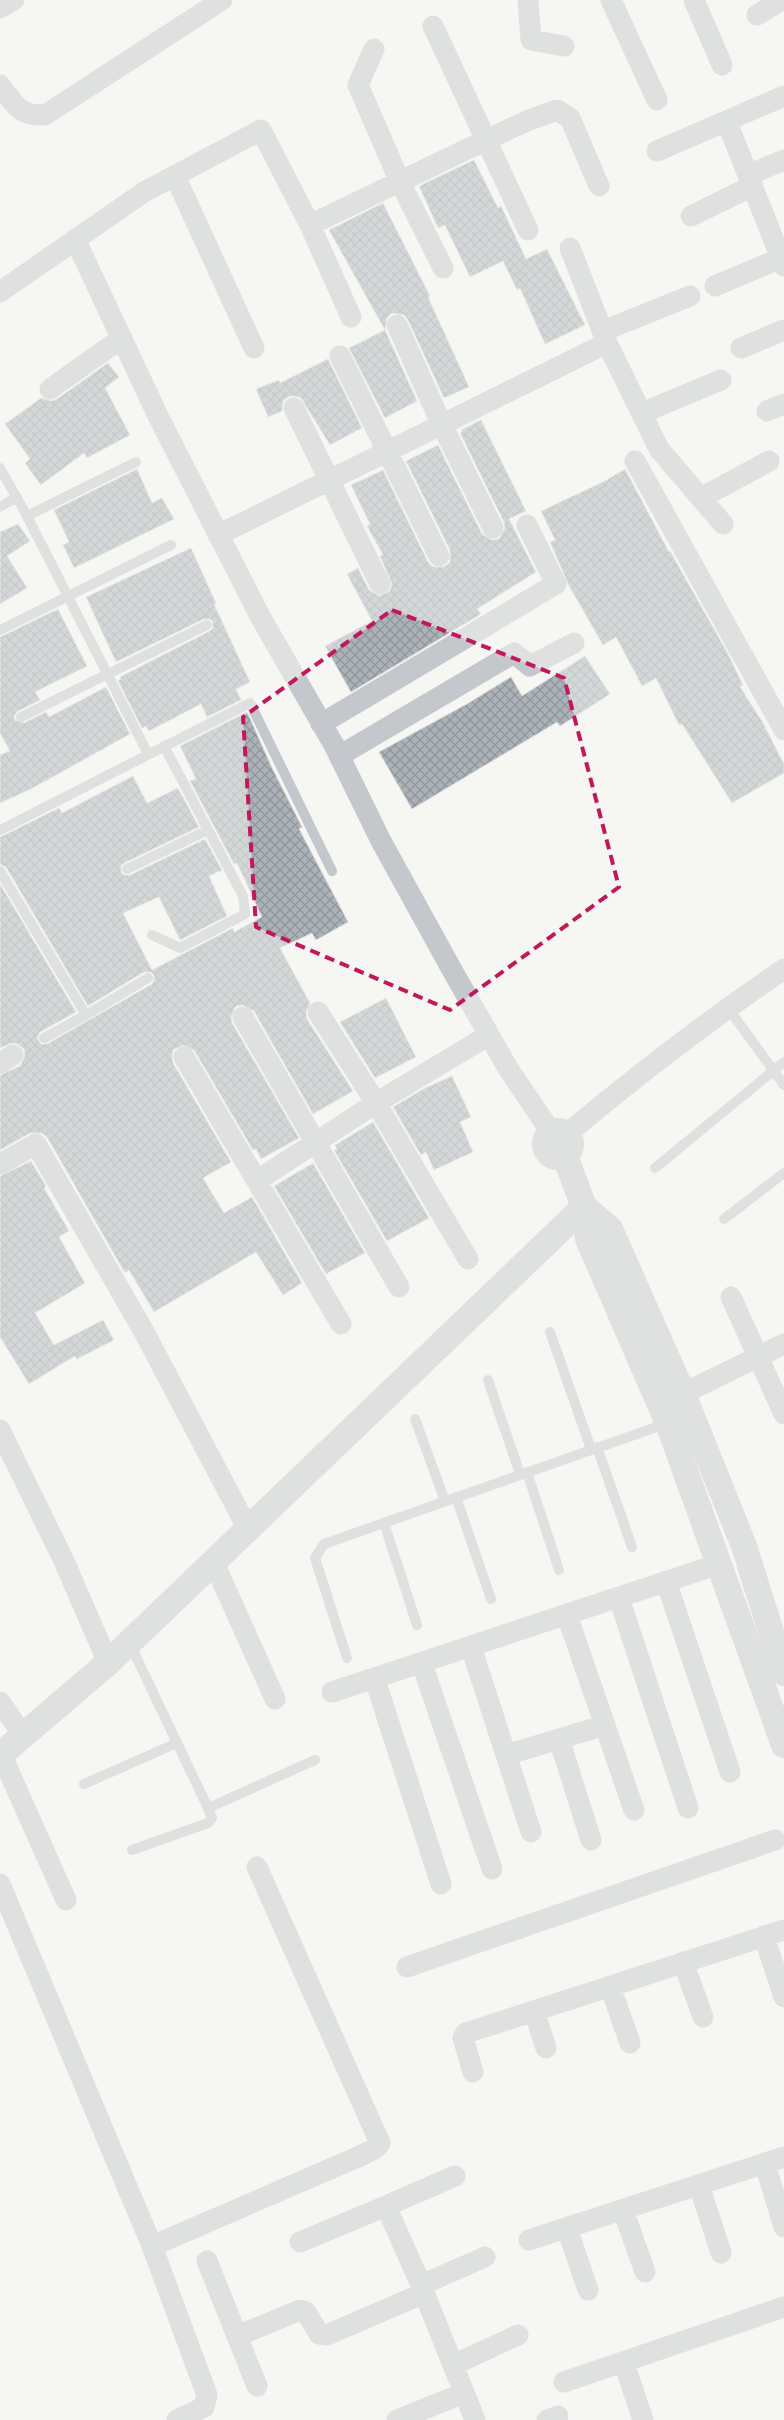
<svg xmlns="http://www.w3.org/2000/svg" width="784" height="2420" font-family="'Fira Sans',sans-serif">
	<style>
		.building { fill: url(#building-cross-hatch); stroke: #d8d8d6 }
		.lines { fill: none; stroke-linecap: round; stroke-linejoin: round }
		.service { stroke: #c4c7cb; stroke-width: 10 }
		.minor { stroke: #c4c7cb; stroke-width: 21 }
		.tertiary { stroke: #c4c7cb; stroke-width: 26 }
		.marked { fill: none; stroke: #c2185b; stroke-width: 4; stroke-dasharray: 10 6; stroke-linejoin: round }
	</style>
	<defs>
		<pattern id="building-cross-hatch" width="8" height="8" patternUnits="userSpaceOnUse" patternTransform="scale(1.25)"><rect width="8" height="8" fill="#abb2b8"/><path d="M0 0l8 8M0 8l8-8" fill="none" stroke="#8f959b"/></pattern>
	</defs>
	<rect width="100%" height="100%" fill="#f6f6f3"/>
	<path class="building" d="M474,160L498,208L501,206L526,259L547,249L585,325L545,344L520,288L517,290L503,261L470,277L445,225L438,228L419,186Z
		M383,203L430,296L428,297L469,387L444,398L408,320L404,315L392,313L387,318L385,330L417,401L385,418L349,348L385,330L329,230Z
		M328,359L362,428L330,445L301,398L295,396L288,397L283,401L282,411L268,417L256,389L279,380L280,383Z
		M108,363L119,377L105,388L130,435L87,458L84,453L41,485L25,463L30,459L5,424L41,398L51,401L57,399Z
		M481,420L526,511L509,519L536,572L477,609L481,614L351,692L325,646L372,621L347,574L358,568L369,590L379,596L390,591L392,584L380,556L383,555L367,526L370,524L351,485L383,470L428,562L433,567H444L450,562V550L406,461L438,445L482,534L492,540L499,539L505,529L504,522L460,433L462,432L461,430Z
		M137,469L152,503L162,498L174,519L74,568L63,545L69,542L54,510Z
		M625,469L669,552L670,551L727,652L743,685L740,687L762,721L784,764V773L732,803L682,724L679,725L656,678L642,686L616,637L603,645L569,586L550,542L555,540L541,511L605,481Z
		M18,524L30,541L7,556L27,588L0,604V532Z
		M191,548L216,603L214,604L250,682L236,689L241,700L207,717L201,704L149,731L146,726L142,728L118,681L121,679L120,677L210,631L213,628V622L210,619H204L116,662L86,597Z
		M58,609L87,666L35,692L40,700L18,711L14,716L15,720L24,723L46,712L49,717L106,687L130,734L31,789L0,803V755L10,751L0,733V637Z
		M585,656L610,694L560,726L557,722L412,809L379,752L467,704L511,677L522,696Z
		M247,712L272,768L302,827L299,829L348,922L316,940L312,933L280,948L310,1003L306,1012L307,1019L353,1091L313,1114L254,1011L243,1005L236,1006L231,1017L232,1023L299,1138L261,1159L256,1149L253,1150L194,1050L183,1045L173,1050L172,1057L173,1063L231,1162L203,1178L224,1213L252,1197L302,1283L283,1295L256,1252L154,1312L129,1270L125,1273L47,1137L42,1133H30L0,1150V1075L20,1066L25,1055L24,1049L18,1044L12,1043L0,1048V884L76,1012L40,1032L37,1038L41,1044H47L152,984L154,981V975L151,972H144L88,1006L6,867L0,864V837L59,808L62,813L133,776L147,803L178,788L199,827L124,863L121,866V872L124,875H130L205,839L222,870L209,876L227,916L180,940L159,897L123,913L152,970L233,928L234,932L262,917L237,863L234,864L190,781L196,779L180,746Z
		M386,998L416,1057L375,1078L340,1022Z
		M452,1076L471,1117L460,1122L473,1152L434,1170L426,1152L421,1155L393,1107L425,1088Z
		M373,1122L429,1218L387,1241L334,1150L337,1149L335,1145Z
		M31,1161L46,1186L44,1188L69,1231L59,1237L85,1283L35,1313L54,1345L103,1320L114,1340L77,1359L75,1356L29,1384L0,1337V1176Z
		M313,1163L365,1253L326,1274L274,1186Z"/>
	<g class="lines">
		<path class="service" d="M0,468L27,516L148,754
			M0,507L17,497
			M27,516L136,462
			M0,630L171,545
			M21,717L207,625
			M0,830L250,703L332,871
			M127,869L208,830
			M0,871L86,1015L44,1038
			M152,935L180,948L245,914L243,896L164,746
			M728,1008L784,1085
			M86,1015L148,978
			M655,1168L784,1062
			M724,1219L784,1173
			M550,1332L591,1449
			M488,1380L520,1474
			M415,1419L445,1501
			M597,1447L632,1547
			M527,1472L559,1570
			M456,1497L491,1599
			M384,1523L417,1625
			M130,1644L208,1808L315,1760
			M347,1658L315,1558L324,1544L668,1423
			M84,1784L177,1743
			M132,1850L208,1823L212,1818L208,1808"/>
		<path class="minor" d="M528,0L531,40L564,46
			M611,0L657,100
			M694,0L722,65
			M0,8L14,0
			M757,15L782,0
			M433,26L528,230
			M374,49L358,85L400,182L443,268
			M0,85C15,105 19,116 45,115L222,0
			M727,122L784,266
			M657,151L784,96
			M748,175L784,160
			M175,176L254,348
			M691,216L752,186
			M310,225L351,317
			M75,239L159,418L261,618L334,745L381,841L452,970L509,1070L551,1132
			M570,248L607,343L659,449L723,524
			M715,286L781,258
			M0,292L144,192L261,130L310,225L486,140L529,120L557,110L570,118L599,186
			M397,325L442,425L493,528
			M603,331L690,296
			M741,348L784,330
			M340,356L439,556
			M50,389L122,338
			M294,408L380,584
			M767,411L784,404
			M642,413L721,380
			M635,461L784,730
			M701,498L769,461
			M218,535L607,343
			M321,724L556,584L527,525
			M339,756L514,653L530,666L574,643
			M318,1012L376,1103L468,1259
			M243,1017L399,1287
			M184,1057L341,1324
			M0,1063L13,1055
			M567,1134C637,1075 709,1020 784,969
			M0,1164L36,1144L143,1330L248,1529
			M258,1180L376,1103L489,1035
			M731,1297L784,1414
			M670,1400L784,1344
			M0,1430L64,1561L108,1663
			M214,1563L275,1699
			M666,1581L730,1772
			M619,1598L688,1808
			M567,1615L634,1810
			M471,1647L531,1832
			M422,1664L492,1869
			M375,1680L441,1884
			M332,1692L719,1564
			M0,1702L23,1735
			M559,1739L591,1840
			M1,1754L66,1900
			M506,1755L605,1725
			M0,1884L152,2246L358,2157L376,2148L380,2143L257,1867
			M764,1936L784,1997
			M683,1962L703,2017
			M407,1967L775,1840
			M610,1986L630,2043
			M534,2011L546,2048
			M473,2072L463,2038L466,2033L784,1930
			M765,2164L784,2227
			M699,2185L721,2253
			M386,2206L455,2176
			M623,2210L645,2272
			M567,2228L588,2290
			M529,2240L784,2157
			M300,2242L386,2206L421,2285L475,2420
			M152,2246L207,2395L204,2407L177,2420
			M207,2261L257,2386
			M421,2285L485,2257
			M237,2336L300,2310L306,2312L319,2334L327,2335L424,2293
			M624,2363L643,2420
			M453,2365L518,2335
			M564,2382L784,2307
			M397,2420L464,2393
			M547,2420L558,2416"/>
		<path class="tertiary" d="M545 1144a13 13 0 1 1 26 0a13 13 0 1 1-26 0Z
			M565,1156L584,1207L588,1239L668,1423L784,1745
			M584,1207L610,1229L683,1394L744,1546L784,1673
			M0,1755L108,1663L584,1207"/>
	</g>
	<path d="M0 0H784V2420H0ZM392,610L564,678L619,887L450,1010L256,927L243,717Z" fill="#f6f6f3" fill-opacity=".55" fill-rule="evenodd"/>
	<path class="marked" d="M392,610L564,678L619,887L450,1010L256,927L243,717Z"/>
</svg>
